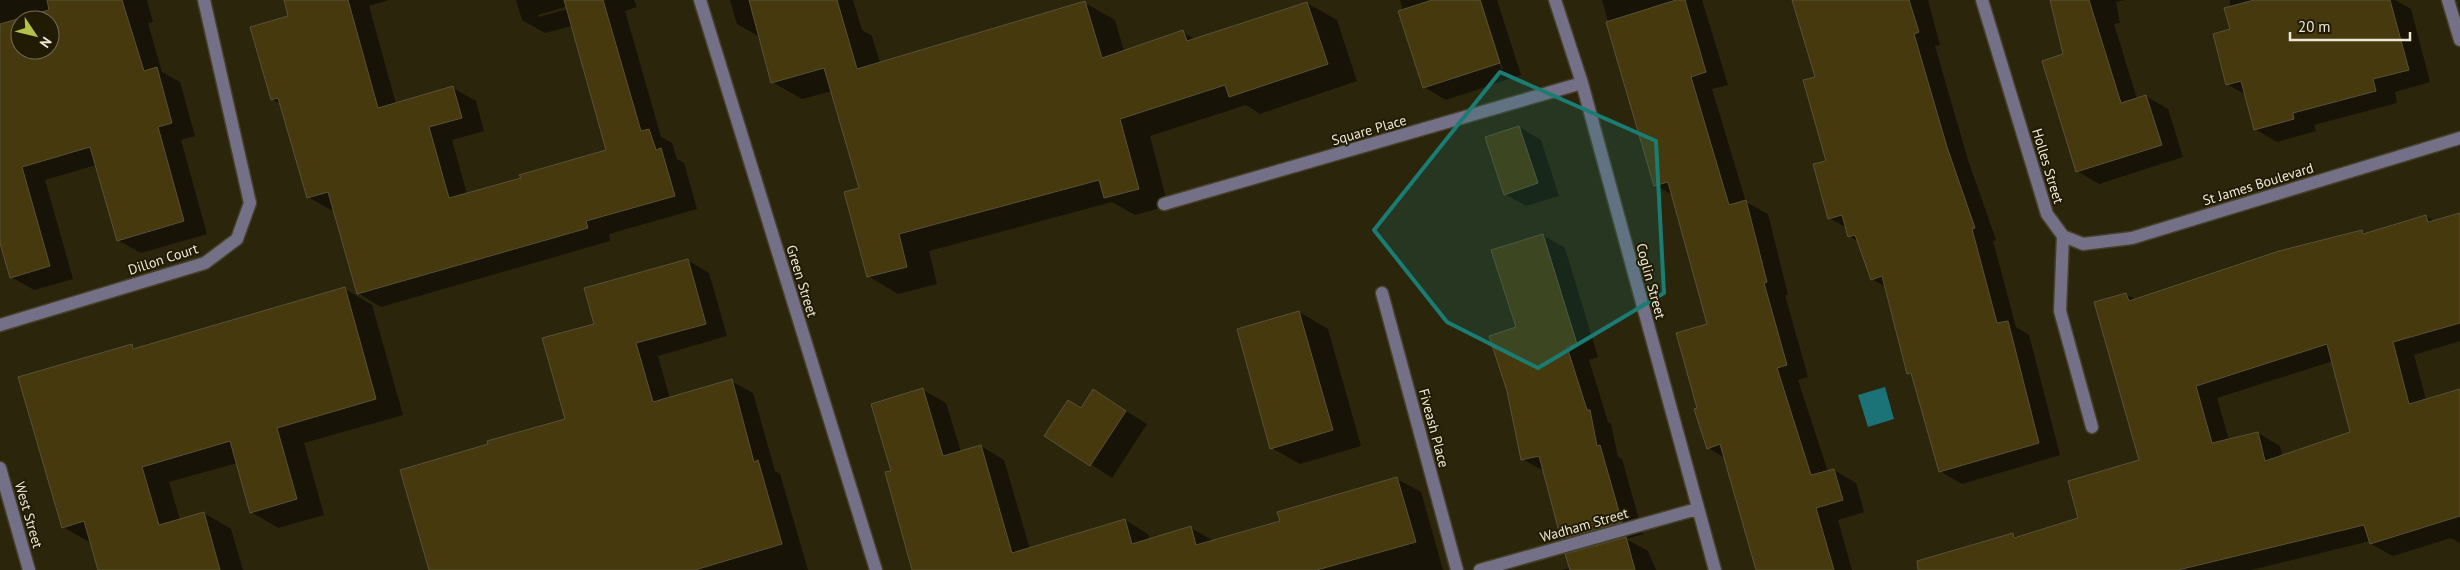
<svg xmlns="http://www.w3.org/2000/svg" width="2460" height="570" font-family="'PT Sans',sans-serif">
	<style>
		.water { fill: #1b7277 }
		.shadow { fill: #0007; fill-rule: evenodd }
		.building { fill: #45390d; stroke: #595238; fill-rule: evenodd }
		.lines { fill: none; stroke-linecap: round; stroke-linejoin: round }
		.minor-casing { stroke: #464029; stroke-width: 15 }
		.minor { stroke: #737087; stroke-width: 12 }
		.marked { fill: #1a7c73; fill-opacity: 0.2; stroke: #1a7c73; stroke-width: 4; stroke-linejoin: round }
		.labels { text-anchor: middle; stroke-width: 4; stroke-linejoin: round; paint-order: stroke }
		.street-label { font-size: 14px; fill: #ede9da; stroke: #221b03 }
	</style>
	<rect width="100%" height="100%" fill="#2b250c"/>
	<path class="water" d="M1885,387L1894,419L1868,427L1858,395Z"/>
	<path class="shadow" d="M0,0H147L153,22L148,23L162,72L180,82L195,136L181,140L207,234L141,253L118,240L96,165L45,180L73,279L34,290L11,277L0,239ZM20,20H50V50H20Z
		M285,0H389L369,6L396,104L453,88L476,101L484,131L452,140L467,194L522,179L608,151L572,26L545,33L522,20L516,0H634L637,7L625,11L661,137L672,143L677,159L684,163L697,209L609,234L610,241L381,307L358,293L334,209L331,210L308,197L282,105L272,99L290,17ZM572,5V8L538,17V15Z
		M730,0H853L862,30L872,36L880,63L1085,3L1115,20L1124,51L1183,32L1196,40L1307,3L1337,20L1357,81L1260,114L1246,105L1150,136L1168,206L1135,215L1112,202L929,251L937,284L898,294L868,276L861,189L832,91L802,99L772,82L760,37L737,24Z
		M1400,0H1478L1501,69H1503L1481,0H1497L1521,75L1446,100L1424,87Z
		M1602,0H1702L1728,85L1712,89L1746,202L1768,214L1788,295H1785L1808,377L1798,380L1828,472L1834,470L1856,483L1864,512L1838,520L1852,570H1758L1725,458L1708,448L1698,409L1709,325L1673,195L1655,185Z
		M1793,0H1928L1940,45L1935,46L1968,160L1996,240L1993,241L2016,327L2029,335L2060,455L1962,484L1940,471L1913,376L1908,373L1886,287L1872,279L1859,242L1849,236L1847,228L1829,218L1828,161L1816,78Z
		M2051,0H2125L2116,2L2120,23L2114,24L2137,99L2146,96L2168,109L2183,157L2099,184L2077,171L2065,55Z
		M2230,0H2395L2411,9L2430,82L2395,92L2397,103L2314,125L2316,131L2277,142L2255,129L2246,95L2227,84L2231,30Z
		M1519,127L1541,140L1559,196L1526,206L1505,194L1486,138Z
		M2460,215V341L2414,355L2426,400L2460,417V543L2451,538L2393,556L2371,544L2370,541L2251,570H1956L2013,535L2018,538L2080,518L2141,461L2126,294L2136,300L2362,231L2368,234L2426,216L2435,221ZM2333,361L2352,433L2282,457L2280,446L2258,433L2229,440L2217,398Z
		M1543,235L1565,248L1598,357L1589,360L1608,422L1611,424L1618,457L1622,459L1643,534L1626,539L1648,551L1656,570H1562L1570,568L1584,551L1562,538L1544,471L1522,459L1517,328Z
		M687,260L709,273L727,336L658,356L670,399L731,381L753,393L775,471L780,474L808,570H429L490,445L566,420L596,324Z
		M345,289L372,305L403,415L304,443L324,515L278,528L251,512L237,463L169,482L180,520L204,513L231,529L243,570H99L91,543L63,527L132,346L137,349Z
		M1299,312L1328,329L1361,446L1300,464L1272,448Z
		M923,390L946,403L961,452L981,446L1004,460L1030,549L1125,520L1148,534L1150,540L1191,528L1214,541L1282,522L1397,479L1421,492L1443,570H913Z
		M1094,391L1147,424L1112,478L1046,435L1082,409Z"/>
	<path class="building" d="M47,0H122L144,71L157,67L172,123L158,127L184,221L117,241L90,147L22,167L50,266L10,278L0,243V24L49,10ZM20,20H50V50H20Z
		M284,0H348L378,108L453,86L462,118L429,127L449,198L521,178L519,175L606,150L564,0H603L641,131L649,129L656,150L661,148L675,196L586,221L588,228L357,294L328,192L307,198L278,98L271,100L250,27L288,16Z
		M749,0H837L857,69L1085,1L1102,58L1183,30L1187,41L1307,2L1328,64L1229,97L1225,85L1120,119L1139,189L1104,198L1099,180L899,234L907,267L867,277L844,192L859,188L824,68L771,83Z
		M1432,0H1480L1500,63L1423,88L1398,11Z
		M1676,0H1685L1706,72L1691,77L1729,205L1746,200L1767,282L1764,283L1787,365L1777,368L1811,475L1834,469L1843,500L1816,508L1834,570H1756L1720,444L1707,449L1694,409L1697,408L1676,333L1707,324L1668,182L1654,186L1606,22Z
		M1792,0H1909L1919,32L1914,34L1947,147L1975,228L1972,229L1997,323L2008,321L2039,443L1939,472L1911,373L1907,374L1882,276L1871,280L1855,235L1848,237L1842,215L1828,219L1813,164L1826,161L1803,80L1815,77Z
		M2050,0H2089L2121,103L2146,95L2162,145L2076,172L2042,61L2063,54Z
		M2254,0H2390L2409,70L2373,79L2376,91L2293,113L2294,119L2254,130L2241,81L2226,85L2213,34L2230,29L2224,8Z
		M1519,126L1538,183L1504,195L1485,137Z
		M2460,213V323L2393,342L2409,404L2460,389V516L2370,544L2364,525L2178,570H1918L1917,561L2013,533L2014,538L2078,518L2068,481L2139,460L2094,302L2126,293L2129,301L2279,251L2362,230L2363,234L2426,215L2428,222ZM2327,344L2350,432L2265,461L2258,432L2212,443L2196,386Z
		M1543,234L1577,344L1567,347L1587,410H1590L1597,446L1600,445L1622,522L1561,539L1539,456L1521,460L1507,391L1489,336L1516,327L1491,250Z
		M688,259L706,324L636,343L653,402L732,379L754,462L758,460L782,544L695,570H429L400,470L488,444L487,441L565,419L542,338L594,324L584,288Z
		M345,287L376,399L277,428L297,499L250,513L230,441L142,467L159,525L204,512L220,570H98L84,521L62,528L18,377L132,344L133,349Z
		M1299,311L1333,430L1270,449L1237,329Z
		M923,388L943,456L981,445L1012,553L1125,519L1132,544L1191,526L1196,545L1280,521L1277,512L1397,477L1416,542L1317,570H912L885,472L891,471L871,404Z
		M1093,389L1126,411L1090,466L1044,436L1068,400L1081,408Z
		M1626,537L1635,570H1570L1565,554Z"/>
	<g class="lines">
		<g class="minor-casing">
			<path id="minor" d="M700,0L876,570
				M1555,0L1582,83L1715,570
				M1982,0L2047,214L2063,236L2060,311L2092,427
				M2448,0L2460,40
				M1164,204L1582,83
				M2063,236L2083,244L2132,238L2460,138
				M1382,293L1457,570
				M0,325L205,263L237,239L250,203L204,0
				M0,468L29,570
				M1480,570L1697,509"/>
		</g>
		<use href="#minor" class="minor"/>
	</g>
	<path class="marked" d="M1500,72L1656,141L1664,293L1538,368L1447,322L1374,230Z"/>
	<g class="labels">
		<g class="street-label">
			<text transform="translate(1369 130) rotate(-16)" y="5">Square Place</text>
			<text transform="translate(2048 166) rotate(73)" y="5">Holles Street</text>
			<text transform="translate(2258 184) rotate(-17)" y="5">St James Boulevard</text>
			<text transform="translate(163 259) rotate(-18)" y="5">Dillon Court</text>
			<text transform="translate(802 281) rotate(73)" y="5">Green Street</text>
			<text transform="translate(1651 281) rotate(75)" y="5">Coglin Street</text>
			<text transform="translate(1434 428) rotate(75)" y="5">Fiveash Place</text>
			<text transform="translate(29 515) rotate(74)" y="5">West Street</text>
			<text transform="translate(1584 525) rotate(-16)" y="5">Wadham Street</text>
		</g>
	</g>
	<g transform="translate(35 35) rotate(125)"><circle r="24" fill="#221b03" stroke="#736d59"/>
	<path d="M0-4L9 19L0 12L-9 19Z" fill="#b4c24a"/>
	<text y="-8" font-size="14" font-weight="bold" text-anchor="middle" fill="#ede9da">N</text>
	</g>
	<path d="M2290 32v8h120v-8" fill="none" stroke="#ede9da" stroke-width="2.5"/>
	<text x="2298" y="32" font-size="15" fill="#ede9da" stroke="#221b03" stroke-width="4" paint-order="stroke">20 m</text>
</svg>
